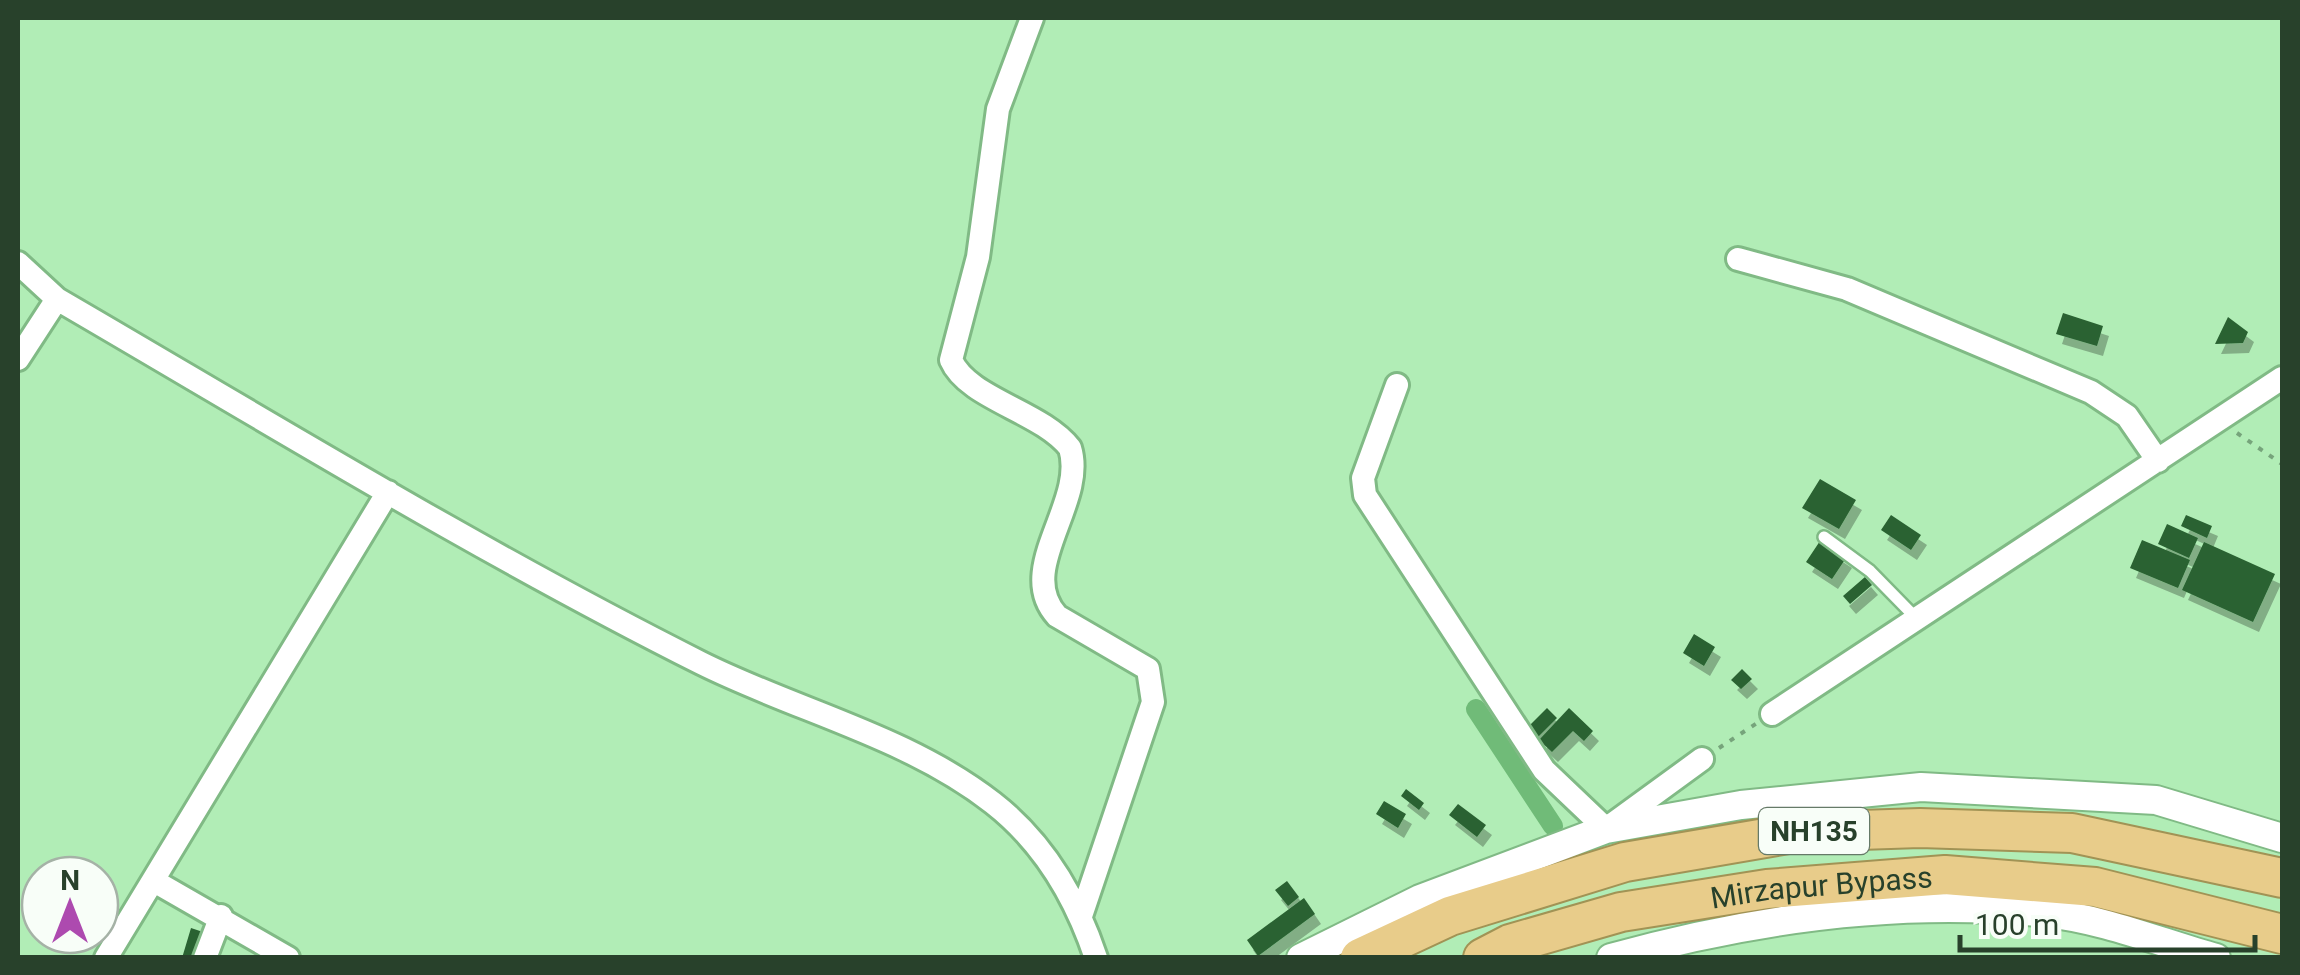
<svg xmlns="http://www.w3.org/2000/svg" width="2300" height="975" font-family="Roboto,sans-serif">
	<defs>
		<filter id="shadow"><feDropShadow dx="6" dy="10" stdDeviation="0" flood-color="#0004"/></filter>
	</defs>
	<rect width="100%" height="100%" fill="#b1edb6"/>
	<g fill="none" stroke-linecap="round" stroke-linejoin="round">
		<path stroke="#70bb78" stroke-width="20" d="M1476,709L1553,826"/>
	</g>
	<path fill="#2a6232" filter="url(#shadow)" d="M2063,313L2103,326L2097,346L2056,334Z
		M2228,317L2248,332L2243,343L2215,344Z
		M1820,479L1856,500L1839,529L1802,508Z
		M1891,515L1921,535L1911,550L1881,530Z
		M2186,515L2212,526L2207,538L2181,526Z
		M2167,524L2198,538L2189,558L2158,544Z
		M2142,540L2190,560L2178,588L2130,568Z
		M1820,541L1846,558L1832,579L1806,562Z
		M2204,542L2275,574L2253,622L2182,590Z
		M1865,577L1872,585L1850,604L1843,596Z
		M1694,634L1715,647L1704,666L1683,653Z
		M1742,669L1752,679L1741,689L1731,680Z
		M1547,708L1557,718L1538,737L1528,727Z
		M1569,708L1593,731L1584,741L1573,731L1552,752L1539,740Z
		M1406,789L1424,803L1419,810L1401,796Z
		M1384,801L1406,814L1398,828L1376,814Z
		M1458,804L1486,825L1477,837L1449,815Z
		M1287,881L1299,897L1288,906L1275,890Z
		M1304,898L1315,914L1258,956L1247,940Z
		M191,928L203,932L196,958H182Z"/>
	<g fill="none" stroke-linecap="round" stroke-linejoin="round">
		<defs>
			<path id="service" d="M1824,537L1870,571L1917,619"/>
			<path id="minor" d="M1032,18L998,109L978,257L951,360C968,399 1041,411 1070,448C1087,503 1014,569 1057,616L1148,669L1153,702L1081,916
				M1738,259L1847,289L2091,392L2127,416L2158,461
				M18,263L57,299C270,423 480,552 701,663C797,711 907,736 993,803C1043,842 1076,898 1096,958
				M18,359L57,299
				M1397,385L1363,478L1365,495L1544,770L1606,829L1702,759
				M1772,714L2282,378
				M154,881L288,958
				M106,958L388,492
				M205,958L221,916"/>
			<path id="tertiary" d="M1301,958L1420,899L1606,829L1741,805L1921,787L2156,800L2282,838
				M1611,958C1751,919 1901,898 2047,913C2103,919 2162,943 2216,958"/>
			<g id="trunk">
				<path d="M1360,958L1450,916L1625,862L1800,832L1920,828L2072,833L2282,878"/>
				<path id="s1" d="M1483,958L1510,944L1621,912L1767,889L1945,875L2095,887L2282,934"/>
			</g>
		</defs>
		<use href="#service" stroke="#80ba85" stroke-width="16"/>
		<use href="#minor" stroke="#80ba85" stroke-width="28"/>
		<use href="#tertiary" stroke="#80ba85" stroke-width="32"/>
		<use href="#trunk" stroke="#a19355" stroke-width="42"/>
		<path stroke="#76a47b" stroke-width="4" stroke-dasharray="5 8" stroke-linecap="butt" d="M2237,433L2282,464
			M1719,748L1757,723"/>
		<use href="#service" stroke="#fff" stroke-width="11"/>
		<use href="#minor" stroke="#fff" stroke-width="22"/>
		<use href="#tertiary" stroke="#fff" stroke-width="28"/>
		<use href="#trunk" stroke="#e8cc8a" stroke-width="38"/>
	</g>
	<g text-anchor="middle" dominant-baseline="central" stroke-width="10" stroke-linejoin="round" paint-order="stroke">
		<rect fill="#f8fef8" stroke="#667a68" stroke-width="2.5" x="1759" y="808" width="110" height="46" rx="8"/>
		<g font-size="28" font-weight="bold" fill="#28412b">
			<text x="1814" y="831">NH135</text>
		</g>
		<g font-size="30" fill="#28412b" stroke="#f8fef8">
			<text stroke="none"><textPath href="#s1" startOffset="348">Mirzapur Bypass</textPath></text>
		</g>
	</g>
	<rect width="2300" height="975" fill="none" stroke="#28412b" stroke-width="40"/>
	<g transform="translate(70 905)"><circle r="48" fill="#f8fef8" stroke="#a5b2a6" stroke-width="2.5"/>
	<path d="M0-8L18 38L0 25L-18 38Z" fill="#ad4aaf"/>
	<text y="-15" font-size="28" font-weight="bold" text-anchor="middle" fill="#28412b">N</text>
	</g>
	<path d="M1960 935v15h295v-15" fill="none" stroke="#28412b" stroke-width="5"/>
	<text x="1975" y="935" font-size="30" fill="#28412b" stroke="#f8fef8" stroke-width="8" paint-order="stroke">100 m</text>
</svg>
